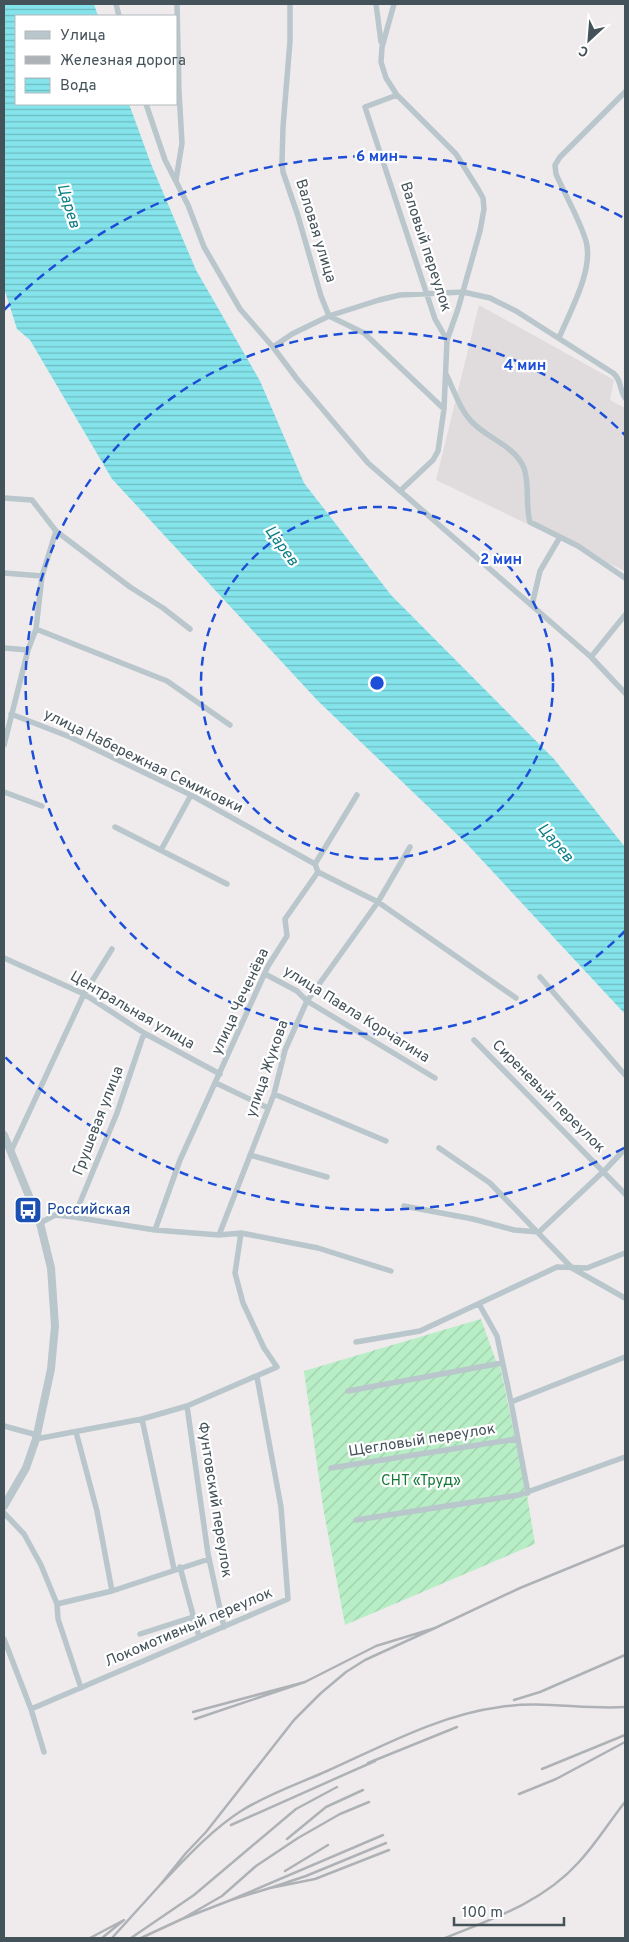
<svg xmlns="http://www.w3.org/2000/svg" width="629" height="1942" font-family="Overpass,sans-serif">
	<defs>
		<pattern id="garden-furrows" width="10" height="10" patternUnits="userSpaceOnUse" patternTransform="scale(1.25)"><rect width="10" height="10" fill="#b8eec5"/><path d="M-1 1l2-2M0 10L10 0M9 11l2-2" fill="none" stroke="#9fceac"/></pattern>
		<pattern id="water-rules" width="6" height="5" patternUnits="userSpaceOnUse" patternTransform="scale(1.25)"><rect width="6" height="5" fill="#85e4eb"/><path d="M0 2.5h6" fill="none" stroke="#6ebbc1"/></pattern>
	</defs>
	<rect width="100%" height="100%" fill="#efebec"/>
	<path fill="#e0dcde" d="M479,305L614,380L610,400L625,408V571L436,480Z"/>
	<path fill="url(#garden-furrows)" d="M481,1319L496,1361L500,1366L527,1495L535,1544L345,1625L323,1507L304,1371Z"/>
	<path fill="url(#water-rules)" d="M4,4H94L98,16H16V104H129L151,164L196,270L260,381L304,483L391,595L554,759L625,847V1014L466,843L318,701L112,479L30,340L17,329L4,288Z"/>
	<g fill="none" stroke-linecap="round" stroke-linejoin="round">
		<path stroke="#b9c6cb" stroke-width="5.5" d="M116,4L119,16
			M290,4V41L283,127L282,162L283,172L298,216L321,296L329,316L364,333L444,409
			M376,4L381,42
			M394,4L382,47L381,62L386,78L397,95L456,154L478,189L483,198L484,209L480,231L458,309L447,340L444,409L438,451L433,460L400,491
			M397,95L365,107L435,319L447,340
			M146,104L165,160L188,205L204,247L240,309L273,347L297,379L368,463L591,657L625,693
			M176,180L182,143L179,92L177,4
			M559,338C570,311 594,270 586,241C579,218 565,195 556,174L555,165L560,157L625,92
			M273,347L292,334L329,316L379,300L400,295L463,292L490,298L516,311L613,373C622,380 619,389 625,398
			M446,374C454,390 460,410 472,422C488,439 514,445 524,468C530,485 525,505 530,522L578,546L625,578
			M4,498L32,500L56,531L130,587L163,608L190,629
			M4,573L42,576
			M532,605L540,571L560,537
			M36,629L167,681L230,725
			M4,648L28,650
			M591,657L625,615
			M11,714L70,737L191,795L315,864
			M4,745L28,650L36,629L42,576L56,531
			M4,792L42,806
			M115,827L227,884
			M161,850L191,795
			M318,872L378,902L516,998
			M4,958L84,994L144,1033L220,1074
			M265,974L297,991L307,1001L435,1078
			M540,977L625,1075
			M474,1040L625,1194
			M216,1083L268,1108
			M274,1094L386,1141
			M439,1148L490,1183L572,1268L625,1298
			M11,1151L84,994L112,949
			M250,1155L327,1177
			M404,1206L473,1219L514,1230L539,1232L606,1169L625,1149
			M74,1217L117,1113L144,1033
			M40,1223L55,1215L74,1217L155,1230L219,1235L241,1233L318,1248L391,1271
			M155,1230L180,1160L268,966L287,936L285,919L318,872L315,864L357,795
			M219,1235L274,1094L285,1050L307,1001L378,902L410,847
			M479,1304L497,1336L511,1402L528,1493
			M356,1342L420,1331L557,1267L587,1268L625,1253
			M348,1391L502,1363
			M511,1402L625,1357
			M187,1406L208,1554L224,1627
			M142,1419L174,1569
			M4,1426L37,1435
			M76,1432L97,1511L112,1591
			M36,1439L142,1419L187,1406L277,1367L264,1348L243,1303L235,1273L241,1233
			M331,1468L517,1439
			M4,1513L24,1534L41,1565L57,1604L58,1619L81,1688
			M356,1520L519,1495L625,1457
			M180,1567L199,1637
			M57,1604L112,1591L209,1559
			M140,1634L193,1617
			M4,1639L31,1709L44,1752
			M31,1709L288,1599L281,1507L257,1377"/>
		<path stroke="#b9c6cb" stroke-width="8" d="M4,1135L40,1223L51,1268L55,1326L51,1369L36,1439L26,1468L4,1506"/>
		<path stroke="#aeb2b6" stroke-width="2.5" d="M435,1628L520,1588L625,1545
			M305,1682L376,1646L435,1628L365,1660L346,1672L321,1693L294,1720L206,1832L186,1853L160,1885C185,1859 210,1831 241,1811C268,1794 298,1784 327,1771C383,1746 439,1715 500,1707C543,1700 583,1710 625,1707
			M514,1700L540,1692L625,1655
			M193,1712L305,1682L195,1719
			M368,1763L457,1727
			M542,1769L625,1735
			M519,1794L556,1779L625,1742
			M231,1825L375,1761
			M287,1839L326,1807L363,1790
			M386,1843L306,1876L270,1888L315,1879L389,1850
			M285,1871L328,1845
			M270,1888L231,1900L383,1835
			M231,1900L182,1919L222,1896L256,1866L298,1838L340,1814L369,1802
			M90,1938L124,1920L102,1938
			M112,1938L160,1885
			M131,1938L194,1895L296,1809L337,1787
			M141,1938L182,1919
			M445,1938C492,1919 543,1902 578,1863C596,1844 609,1822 625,1802"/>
	</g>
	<g fill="none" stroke="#1d4ed8" stroke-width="2.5" stroke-dasharray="9 6">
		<circle cx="377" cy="683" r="176"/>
		<path d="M625 931A351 351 0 1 1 625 435"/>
		<path d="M624 1148A527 527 0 0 1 4 1056M4 310A527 527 0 0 1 624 218"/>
	</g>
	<defs>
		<symbol id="bus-square" viewBox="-11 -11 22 22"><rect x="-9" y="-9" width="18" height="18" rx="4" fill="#1a4fb4" stroke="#fff"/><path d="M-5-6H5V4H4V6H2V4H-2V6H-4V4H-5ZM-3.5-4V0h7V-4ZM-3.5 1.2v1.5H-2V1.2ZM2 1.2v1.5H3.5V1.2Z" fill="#fff"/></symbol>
	</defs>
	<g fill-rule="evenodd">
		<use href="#bus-square" x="12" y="1194" width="32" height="32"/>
	</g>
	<g text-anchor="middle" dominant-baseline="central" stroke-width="4.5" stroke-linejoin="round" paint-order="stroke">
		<g font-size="15" fill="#445259" stroke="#fff">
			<text transform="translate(315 231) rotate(73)">Валовая улица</text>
			<text transform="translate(425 247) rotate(72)">Валовый переулок</text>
			<text transform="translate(143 762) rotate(26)">улица Набережная Семиковки</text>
			<text transform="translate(241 1002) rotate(-65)">улица Чеченёва</text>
			<text transform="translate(132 1011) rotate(30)">Центральная улица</text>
			<text transform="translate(356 1015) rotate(32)">улица Павла Корчагина</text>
			<text transform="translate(268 1069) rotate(-71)">улица Жукова</text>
			<text transform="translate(548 1097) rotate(45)">Сиреневый переулок</text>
			<text transform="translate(99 1121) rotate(-69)">Грушевая улица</text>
			<text transform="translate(422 1441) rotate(-9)">Щегловый переулок</text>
			<text transform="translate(214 1500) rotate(81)">Фунтовский переулок</text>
			<text transform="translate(189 1628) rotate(-23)">Локомотивный переулок</text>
		</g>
		<g font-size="15" fill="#164399" stroke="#fff" text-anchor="start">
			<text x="47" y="1210">Российская</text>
		</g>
		<g font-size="15" fill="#167939" stroke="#fff">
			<text x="421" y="1481">СНТ «Труд»</text>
		</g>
		<g font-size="16" font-style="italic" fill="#0d7f87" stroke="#fff">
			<text transform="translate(68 206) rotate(73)">Царев</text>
			<text transform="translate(281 546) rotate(54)">Царев</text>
			<text transform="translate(555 843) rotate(49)">Царев</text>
		</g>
	</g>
	<circle cx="377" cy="683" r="8" fill="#1d4ed8" stroke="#fff" stroke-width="2.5"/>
	<g font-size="15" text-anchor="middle" font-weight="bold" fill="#1d4ed8" stroke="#fff" stroke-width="4.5" stroke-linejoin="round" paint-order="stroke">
		<text x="377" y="161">6 мин</text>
		<text x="525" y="370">4 мин</text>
		<text x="501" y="564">2 мин</text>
	</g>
	<rect width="629" height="1942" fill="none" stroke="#445259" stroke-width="10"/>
	<rect x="15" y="15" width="162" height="90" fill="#ffffff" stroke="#b4babd"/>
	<rect x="25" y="31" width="25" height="8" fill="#b9c6cb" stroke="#b4babd"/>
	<text x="60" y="40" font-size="15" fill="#445259">Улица</text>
	<rect x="25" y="56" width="25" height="8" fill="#aeb2b6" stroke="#b4babd"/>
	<text x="60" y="65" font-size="15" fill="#445259">Железная дорога</text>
	<rect x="25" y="78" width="25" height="15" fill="url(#water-rules)" stroke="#b4babd"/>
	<text x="60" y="90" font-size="15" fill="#445259">Вода</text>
	<g transform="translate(589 40) rotate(206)" stroke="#ffffff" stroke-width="4" paint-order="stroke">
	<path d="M0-4L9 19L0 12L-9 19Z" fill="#445259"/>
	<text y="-8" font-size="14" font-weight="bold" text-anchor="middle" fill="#445259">С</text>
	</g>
	<path d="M454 1917v8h110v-8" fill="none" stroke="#445259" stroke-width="2.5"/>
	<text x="462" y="1917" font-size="15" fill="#445259" stroke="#ffffff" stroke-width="4" paint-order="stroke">100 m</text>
</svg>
